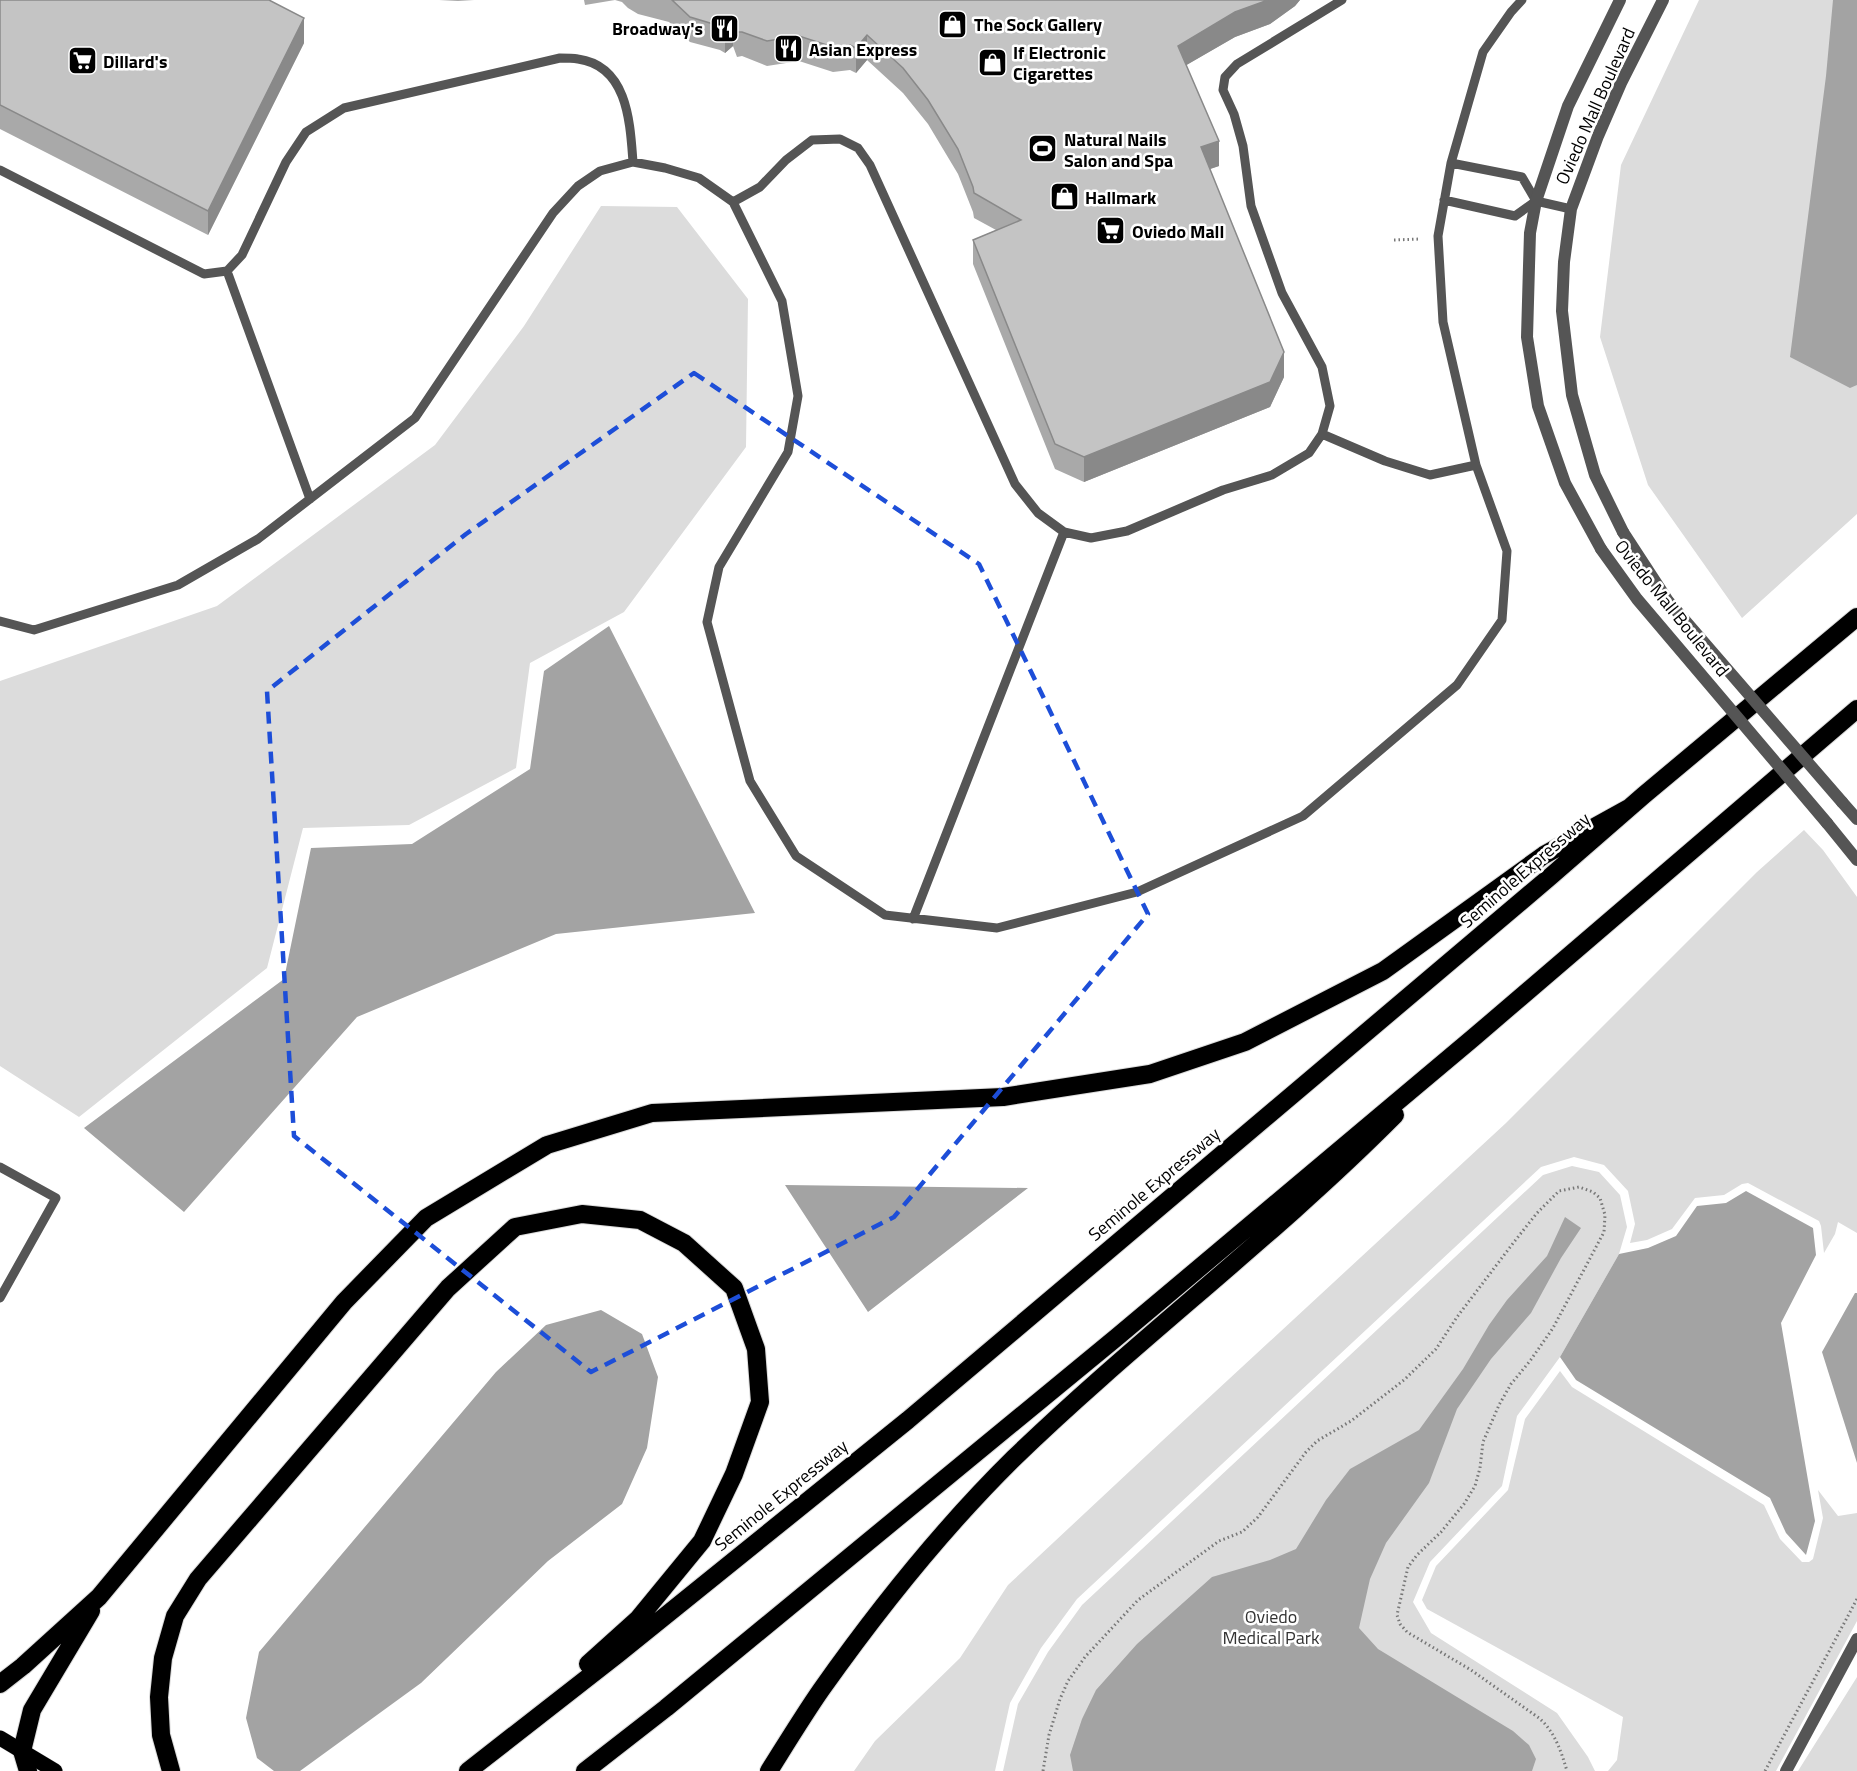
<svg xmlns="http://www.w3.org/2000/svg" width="1857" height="1771" font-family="'Titillium Web',sans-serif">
	<rect width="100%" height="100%" fill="#fff"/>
	<path fill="#dcdcdc" d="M1699,0H1857V514L1742,618L1648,485L1600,337L1621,165Z
		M601,206L677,207L748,299L746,447L624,612L530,663L516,768L409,825L303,828L267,968L79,1117L0,1066V681L217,606L435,445L524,326Z
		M1804,830L1823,850L1857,897V1233L1838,1222L1835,1234L1824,1253L1821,1226L1819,1221L1748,1183L1742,1184L1724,1195L1695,1198L1672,1229L1647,1240L1630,1243L1635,1224L1628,1191L1604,1165L1574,1157L1541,1167L1077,1599L1041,1648L1010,1703L995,1771H854L875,1741L960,1658L1008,1585L1162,1441L1506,1123L1757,872Z
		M1572,1166L1599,1172L1620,1195L1627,1227L1619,1254L1560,1357L1517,1416L1502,1486L1430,1562L1413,1602L1431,1633L1557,1713L1588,1757L1595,1771H1003L1018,1704L1048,1652L1082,1605L1543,1175Z
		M1560,1371L1572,1387L1764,1505L1780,1539L1802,1562H1809L1813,1559L1823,1518L1818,1490L1838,1516L1857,1513V1621L1776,1771H1608L1617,1760L1623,1717L1427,1609L1422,1600L1436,1566L1508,1490L1525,1419Z
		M1857,1677V1771H1798Z"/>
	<path fill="#a3a3a3" d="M1833,0H1857V385L1850,388L1790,357L1826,76Z
		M609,626L755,913L556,934L357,1017L184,1212L84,1128L284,979L311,848L412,844L530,769L544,671Z
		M785,1185L1028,1188L868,1312Z
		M1746,1191L1813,1228L1816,1255L1781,1323L1815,1521L1806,1555L1786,1533L1770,1498L1576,1380L1560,1357L1619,1254L1648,1248L1676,1236L1697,1206L1726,1203Z
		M1565,1217L1581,1228L1561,1258L1531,1313L1491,1359L1457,1409L1429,1483L1386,1543L1370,1579L1359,1628L1378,1649L1513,1731L1529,1745L1536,1759L1532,1771H1073L1070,1755L1082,1719L1096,1690L1137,1644L1212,1577L1270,1560L1296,1549L1326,1500L1350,1469L1419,1430L1463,1369L1489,1325L1507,1300L1547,1256Z
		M1855,1293H1857V1463L1822,1352Z
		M601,1310L642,1334L658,1377L647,1448L622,1504L548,1561L421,1683L300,1771H274L257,1758L246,1718L259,1652L496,1372L546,1325Z"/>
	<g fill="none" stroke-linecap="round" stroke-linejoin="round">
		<defs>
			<path id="primary" d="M0,1738L55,1771"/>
			<path id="motorway" d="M0,1684L23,1666L99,1597L344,1302L426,1218L547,1145L652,1113L1003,1097L1150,1074L1245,1042L1383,971L1544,855L1629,808
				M28,1771L22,1751L32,1710L91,1611
				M171,1771L161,1735L159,1697L163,1658L175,1616L198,1579L448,1288L515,1227L582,1214L640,1220L684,1243L734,1288L756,1349L760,1402L734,1474L702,1541L638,1619L588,1664
				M468,1771L618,1654L908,1420L1551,876L1644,795L1857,617
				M585,1771L666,1708L1117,1337L1473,1038L1857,709
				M769,1771C786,1744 803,1716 821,1690C879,1608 942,1529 1014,1458C1137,1339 1275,1236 1395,1115"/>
		</defs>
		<use href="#primary" stroke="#dbdbdb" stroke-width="16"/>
		<use href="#motorway" stroke="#dbdbdb" stroke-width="20"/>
		<path stroke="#777" stroke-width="3" stroke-dasharray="1.5 3" stroke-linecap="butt" d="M1394,240L1420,239
			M1043,1771L1049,1735L1060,1699L1068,1681L1085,1657L1138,1600L1219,1541L1242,1532L1258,1517L1306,1452L1317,1441L1351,1421L1404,1380L1436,1349L1457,1317L1514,1242L1537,1213L1559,1191L1579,1187L1593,1192L1600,1198L1605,1215L1604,1232L1553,1328L1530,1361L1511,1384L1499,1405L1483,1442L1480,1468L1475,1486L1464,1504L1441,1532L1417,1555L1408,1567L1397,1615L1400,1624L1407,1632L1471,1670L1539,1718C1555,1732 1561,1751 1567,1771
			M1765,1771L1857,1599"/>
		<path stroke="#555" stroke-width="9" d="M1451,163L1522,177L1536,201L1571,209
			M0,170L204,274L227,271L242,255L286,162L306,132L344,108L560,58C566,58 572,58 578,59C628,66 630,123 633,162
			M1444,200L1515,216L1536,201
			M733,202L760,187L786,160L812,140L840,139L858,148L870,165L1015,484L1038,513L1064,532L1091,538L1127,531L1223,490L1272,475L1309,453L1322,434L1330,406L1322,367L1282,293L1251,206L1243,146L1234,114L1223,90L1225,77L1237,64L1342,0
			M227,271L310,499
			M1322,434L1385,461L1430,475L1476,465
			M0,621L34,630L178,585L258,539L415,418L553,213L578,186L600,171L633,162L665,168L699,178L733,202L782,301L798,396L788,452L719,567L707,622L750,781L796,856L885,915L997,928L1137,892L1303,816L1457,685L1502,620L1507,551L1476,465L1443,322L1438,236L1451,163L1483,52L1511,12L1522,0
			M913,919L1064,532
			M0,1167L56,1198L0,1298"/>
		<path stroke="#555" stroke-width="12" d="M1786,1771L1857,1639"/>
		<path stroke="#555" stroke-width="12" d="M1623,532L1595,475L1572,395L1562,311L1564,262L1571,209L1598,136L1621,83L1663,0
			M1601,549L1565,483L1538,406L1527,337L1529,266L1530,233L1536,201L1568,106L1620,0
			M1842,802L1857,819
			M1827,823L1857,860"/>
		<use href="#primary" stroke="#000" stroke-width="15"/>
		<use href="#motorway" stroke="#000" stroke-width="18"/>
		<path stroke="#555" stroke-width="12" d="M1623,532L1668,601L1842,802
			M1601,549L1637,599L1827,823"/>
	</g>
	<path fill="#a9a9a9" d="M0,0L304,43L208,235L0,129Z
		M439,0H474L458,1Z
		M584,0H1300L1295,6L1270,24L1235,37L1186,65L1219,166L1210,169L1284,377L1270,407L1084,482L1055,469L973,264V240L996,230L974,218L973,212L958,174L928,124L903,93L867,60L856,73L850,70L833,72L799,61L767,66L742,56L737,57L733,46L725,53L720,50L690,42L669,22L638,14L628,8L622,2L615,0L585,5Z"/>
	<path fill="#898989" d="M1268,0H1300L1295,6L1270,24L1235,37L1178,70V46L1235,12Z
		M304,18V43L208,235V211Z
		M733,22V46L725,53V28Z
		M867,35V60L856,73V48Z
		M1219,141V166L1201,172V147Z
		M1284,352V377L1270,407L1084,482V457Z"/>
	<path fill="#c4c4c4" stroke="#898989" stroke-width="1.5" d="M0,0H269L304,18L208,211L0,105Z
		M672,0H1268L1235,12L1178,46L1219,141L1201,147L1284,352L1270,382L1084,457L1055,444L973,240L1021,220L974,193L973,187L958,149L928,100L903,68L867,35L856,48L850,45L833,47L799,36L767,41L742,32H737L733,22L725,28L720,26L690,17Z"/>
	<path fill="none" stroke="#1d4ed8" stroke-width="4.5" stroke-dasharray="12 8" stroke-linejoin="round" d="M694,373L979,564L1148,914L894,1217L591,1372L294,1136L267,691L466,534Z"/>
	<defs>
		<symbol id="shop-square" viewBox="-11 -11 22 22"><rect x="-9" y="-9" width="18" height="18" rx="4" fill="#000" stroke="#fff"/><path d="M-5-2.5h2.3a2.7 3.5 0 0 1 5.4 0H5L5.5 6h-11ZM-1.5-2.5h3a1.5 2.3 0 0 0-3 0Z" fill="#fff"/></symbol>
		<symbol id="restaurant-square" viewBox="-11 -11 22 22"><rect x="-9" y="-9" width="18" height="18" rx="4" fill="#000" stroke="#fff"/><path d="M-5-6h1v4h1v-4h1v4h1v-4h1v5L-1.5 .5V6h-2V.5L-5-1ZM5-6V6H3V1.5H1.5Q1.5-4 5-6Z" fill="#fff"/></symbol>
		<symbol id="supermarket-square" viewBox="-11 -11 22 22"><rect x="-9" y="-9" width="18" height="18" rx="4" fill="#000" stroke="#fff"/><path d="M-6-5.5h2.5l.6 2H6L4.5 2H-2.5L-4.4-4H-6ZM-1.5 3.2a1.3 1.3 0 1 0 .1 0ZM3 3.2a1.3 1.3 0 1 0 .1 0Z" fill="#fff"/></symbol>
		<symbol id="stadium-square" viewBox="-11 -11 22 22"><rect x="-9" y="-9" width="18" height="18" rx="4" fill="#000" stroke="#fff"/><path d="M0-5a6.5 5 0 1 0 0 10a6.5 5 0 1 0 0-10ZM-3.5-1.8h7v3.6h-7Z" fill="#fff"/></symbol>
	</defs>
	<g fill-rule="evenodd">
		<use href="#shop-square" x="936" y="8" width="33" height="33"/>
		<use href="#restaurant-square" x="708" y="12" width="33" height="33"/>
		<use href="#restaurant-square" x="772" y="32" width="33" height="33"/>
		<use href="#supermarket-square" x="66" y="44" width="33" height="33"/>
		<use href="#shop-square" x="976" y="46" width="33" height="33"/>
		<use href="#stadium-square" x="1026" y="132" width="33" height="33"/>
		<use href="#shop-square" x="1048" y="180" width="33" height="33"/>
		<use href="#supermarket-square" x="1094" y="214" width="33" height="33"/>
	</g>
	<g text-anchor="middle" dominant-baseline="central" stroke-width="5" stroke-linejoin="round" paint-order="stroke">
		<g font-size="18" font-weight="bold" fill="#000" stroke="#fff" text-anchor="start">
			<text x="974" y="24">The Sock Gallery</text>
			<text x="703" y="28" text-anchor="end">Broadway's</text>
			<text x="809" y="49">Asian Express</text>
			<text x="1013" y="52">If Electronic<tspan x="1013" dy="21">Cigarettes</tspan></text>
			<text x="103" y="61">Dillard's</text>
			<text x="1064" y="139">Natural Nails<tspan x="1064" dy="21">Salon and Spa</tspan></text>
			<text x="1085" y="197">Hallmark</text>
			<text x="1132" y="231">Oviedo Mall</text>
		</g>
		<g font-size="18" fill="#000" stroke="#fff">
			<text transform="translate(1595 106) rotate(-66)">Oviedo Mall Boulevard</text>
			<text transform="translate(1672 608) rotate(51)">Oviedo Mall Boulevard</text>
			<text transform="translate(1525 870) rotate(-41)">Seminole Expressway</text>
			<text transform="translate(1154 1184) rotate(-40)">Seminole Expressway</text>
			<text transform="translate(781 1495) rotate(-39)">Seminole Expressway</text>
		</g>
		<g font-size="18" fill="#333" stroke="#fff">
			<text x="1271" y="1616">Oviedo<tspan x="1271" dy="21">Medical Park</tspan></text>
		</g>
	</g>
</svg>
